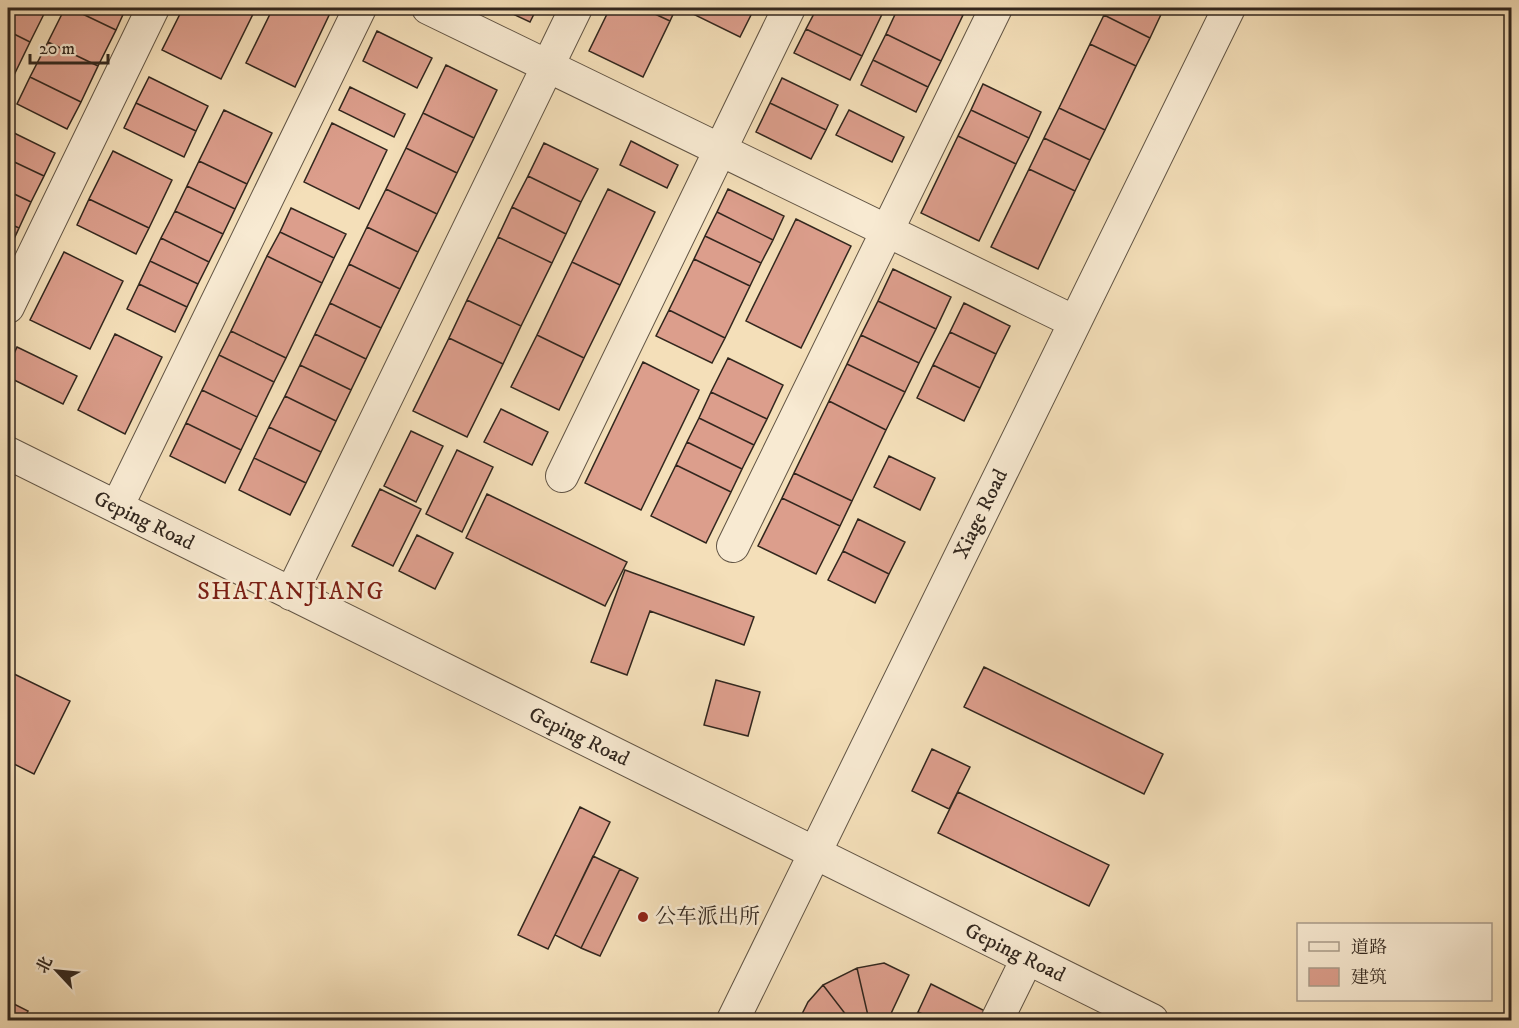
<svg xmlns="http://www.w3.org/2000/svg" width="1519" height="1028" font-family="'IM FELL DW Pica','Noto Serif SC',serif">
	<rect width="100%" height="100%" fill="#f4dfb9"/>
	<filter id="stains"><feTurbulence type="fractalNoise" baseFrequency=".00333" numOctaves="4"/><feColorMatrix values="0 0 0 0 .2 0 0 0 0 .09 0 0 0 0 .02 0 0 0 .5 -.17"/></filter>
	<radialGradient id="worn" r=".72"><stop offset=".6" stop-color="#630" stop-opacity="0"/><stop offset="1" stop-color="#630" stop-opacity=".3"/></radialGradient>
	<path fill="#dc9e8c" stroke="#32271e" stroke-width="1.5" d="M8,8H35L45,12L30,42L8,31Z
		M65,8H70L116,30L98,66L48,42Z
		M70,8H126L116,30Z
		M183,8H256L221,79L162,50Z
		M273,8H328L332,9L295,87L246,63Z
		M500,8H537L530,22Z
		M610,8H642L670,21L643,77L589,51Z
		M642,8H676L670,21Z
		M696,8H747L753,11L740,37L693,14Z
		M817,8H885L862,56L806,29Z
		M898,8H949L963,15L941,61L886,34Z
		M1107,8H1164L1150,38L1104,15Z
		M1104,15L1150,38L1136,66L1090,44Z
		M806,29L862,56L850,80L794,53Z
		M8,31L30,42L15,73L8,69Z
		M377,31L432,58L417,88L363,61Z
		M886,34L941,61L928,87L873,60Z
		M48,42L98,66L81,102L30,77Z
		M1090,44L1136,66L1105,130L1059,108Z
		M873,60L928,87L916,112L861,85Z
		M446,65L497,90L474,138L423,113Z
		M8,69L15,73L8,89Z
		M30,77L81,102L67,129L17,104Z
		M149,77L208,106L196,131L136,103Z
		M782,78L838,105L826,130L770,103Z
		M983,84L1041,112L1029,138L971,110Z
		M350,87L405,114L394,137L339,110Z
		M136,103L196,131L184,157L124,128Z
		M770,103L826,130L811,159L756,132Z
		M1059,108L1105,130L1090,160L1044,138Z
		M224,110L272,133L247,184L199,161Z
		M849,110L904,137L892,162L836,135Z
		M971,110L1029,138L1016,164L958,136Z
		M423,113L474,138L457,173L406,148Z
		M332,123L387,150L359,209L304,182Z
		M8,130L55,153L44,176L8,159Z
		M958,136L1016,164L979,241L921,213Z
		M1044,138L1090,160L1075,191L1029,169Z
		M631,141L678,165L667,188L620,165Z
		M544,143L598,169L581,202L528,176Z
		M406,148L457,173L437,214L386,189Z
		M113,151L172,180L149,228L89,199Z
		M8,159L44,176L31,202L8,191Z
		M199,161L247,184L235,209L187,186Z
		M1029,169L1075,191L1038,269L991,247Z
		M528,176L581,202L566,234L512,207Z
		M187,186L235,209L223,234L175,211Z
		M386,189L437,214L418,252L367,227Z
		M608,189L655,212L620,285L572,262Z
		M728,189L784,216L773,240L717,212Z
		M8,191L31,202L19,228L8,223Z
		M89,199L149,228L136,254L77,225Z
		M512,207L566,234L552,263L498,237Z
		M291,208L346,234L334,258L280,232Z
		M175,211L223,234L209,262L161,238Z
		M717,212L773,240L761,263L705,236Z
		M796,219L851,246L801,348L746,321Z
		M8,223L19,228L8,252Z
		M367,227L418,252L400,289L349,264Z
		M280,232L334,258L322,283L267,256Z
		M705,236L761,263L750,286L694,259Z
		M498,237L552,263L521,326L467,300Z
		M161,238L209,262L198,284L150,261Z
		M64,252L123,281L90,349L30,320Z
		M267,256L322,283L286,358L231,331Z
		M694,259L750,286L725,338L669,310Z
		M150,261L198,284L187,307L139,284Z
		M572,262L620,285L584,358L537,335Z
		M349,264L400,289L381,328L330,303Z
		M893,269L951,297L936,329L878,301Z
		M139,284L187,307L175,332L127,309Z
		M467,300L521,326L503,364L449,338Z
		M878,301L936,329L919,363L861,335Z
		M330,303L381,328L366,359L315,334Z
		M964,303L1010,326L996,354L950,332Z
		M669,310L725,338L712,363L656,336Z
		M231,331L286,358L274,382L219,355Z
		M950,332L996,354L980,388L933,365Z
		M115,334L162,357L125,434L78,410Z
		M315,334L366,359L351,390L300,365Z
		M537,335L584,358L559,410L511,387Z
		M861,335L919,363L905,392L847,364Z
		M449,338L503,364L467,437L413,411Z
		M17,347L77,376L63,404L8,377V367Z
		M219,355L274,382L257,417L202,390Z
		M728,358L783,385L767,419L711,392Z
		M643,362L699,390L641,510L585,483Z
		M847,364L905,392L886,430L829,401Z
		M300,365L351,390L336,421L285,396Z
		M933,365L980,388L964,421L917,398Z
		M202,390L257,417L241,450L186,423Z
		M711,392L767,419L754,445L699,418Z
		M285,396L336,421L321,452L269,427Z
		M829,401L886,430L852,501L794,473Z
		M501,409L548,432L532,465L484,442Z
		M699,418L754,445L742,469L687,442Z
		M186,423L241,450L225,483L170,456Z
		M269,427L321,452L306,483L254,458Z
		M411,431L443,446L416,502L384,486Z
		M687,442L742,469L731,492L676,465Z
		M457,450L493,467L462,532L426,514Z
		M889,456L935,478L920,510L874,487Z
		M254,458L306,483L290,515L239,490Z
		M676,465L731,492L706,543L651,516Z
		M794,473L852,501L840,526L782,498Z
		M380,489L421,509L393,566L352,546Z
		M487,494L627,562L605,606L466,538Z
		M782,498L840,526L816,574L758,546Z
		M858,519L905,542L889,574L843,551Z
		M417,535L453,553L435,589L399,571Z
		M843,551L889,574L875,603L828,580Z
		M625,570L754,617L744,645L650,611L627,675L591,662Z
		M984,667L1163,754L1144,794L964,707Z
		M10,672L70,701L34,774L8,761V677Z
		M716,680L760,692L748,736L704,725Z
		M932,749L970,767L949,809L912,791Z
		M958,792L1109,865L1089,906L938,833Z
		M580,807L610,822L548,949L518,935Z
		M593,856L620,869L581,948L555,935Z
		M620,869L638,878L600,956L581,948Z
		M884,963L909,975L888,1020H869L857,968Z
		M857,968L869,1020H850L823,985Z
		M931,984L985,1011L980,1020H936L918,1012Z
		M823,985L850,1020H799L808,1002Z
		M8,1001L28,1011L23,1020H8Z
		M918,1012L936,1020H913Z"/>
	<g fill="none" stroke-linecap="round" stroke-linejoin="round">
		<defs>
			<path id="minor" d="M428,8L1075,322
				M8,307L153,8
				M8,453L1152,1020
				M562,476L789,8
				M117,507L360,8
				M733,546L996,8
				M291,594L576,8
				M733,1020L1229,8
				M997,1020L1027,959"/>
		</defs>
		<use href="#minor" stroke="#625545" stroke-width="34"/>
		<use href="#minor" stroke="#f8ead2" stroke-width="32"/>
	</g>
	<circle fill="#8f2418" stroke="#f8ead2" stroke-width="2" cx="643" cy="917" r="6"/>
	<g text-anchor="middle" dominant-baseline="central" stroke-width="5" stroke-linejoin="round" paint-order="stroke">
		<g font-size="21" fill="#32271e" stroke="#f8ead2">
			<text transform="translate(981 514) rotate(-64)">Xiage Road</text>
			<text transform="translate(144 521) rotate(26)">Geping Road</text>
			<text transform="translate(579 737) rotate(26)">Geping Road</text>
			<text transform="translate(1015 953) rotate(26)">Geping Road</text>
		</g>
		<g font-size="21" fill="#32271e" stroke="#f8ead2" text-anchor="start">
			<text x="655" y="917">公车派出所</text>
		</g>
		<g font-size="24" letter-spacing="1.5" fill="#7a1f14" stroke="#f8ead2">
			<text x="291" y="592">SHATANJIANG</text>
		</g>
	</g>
	<rect width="1519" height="1028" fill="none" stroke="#f4dfb9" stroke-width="30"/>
	<rect x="9" y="9" width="1501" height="1010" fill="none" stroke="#32271e" stroke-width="3"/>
	<rect x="15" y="15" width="1489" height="998" fill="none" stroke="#32271e" stroke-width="1.5"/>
	<rect x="1297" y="923" width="195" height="78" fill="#f8ead2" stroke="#a99c8a" stroke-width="1.5"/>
	<rect x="1309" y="942" width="30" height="9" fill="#f8ead2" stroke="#a99c8a" stroke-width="1.5"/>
	<text x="1351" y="953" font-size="18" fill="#32271e">道路</text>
	<rect x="1309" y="968" width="30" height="18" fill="#dc9e8c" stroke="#a99c8a" stroke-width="1.5"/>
	<text x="1351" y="983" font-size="18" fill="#32271e">建筑</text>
	<g transform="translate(57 971) rotate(296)" stroke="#f8ead2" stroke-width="4.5" paint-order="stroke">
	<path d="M0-4.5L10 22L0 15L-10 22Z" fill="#32271e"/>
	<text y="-9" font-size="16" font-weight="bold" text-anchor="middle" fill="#32271e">北</text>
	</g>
	<path d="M30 54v9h78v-9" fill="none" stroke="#32271e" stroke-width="3"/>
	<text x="39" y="54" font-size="18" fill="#32271e" stroke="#f8ead2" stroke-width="4.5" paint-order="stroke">20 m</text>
	<rect width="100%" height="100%" filter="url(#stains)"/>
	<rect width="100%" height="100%" fill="url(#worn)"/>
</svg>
